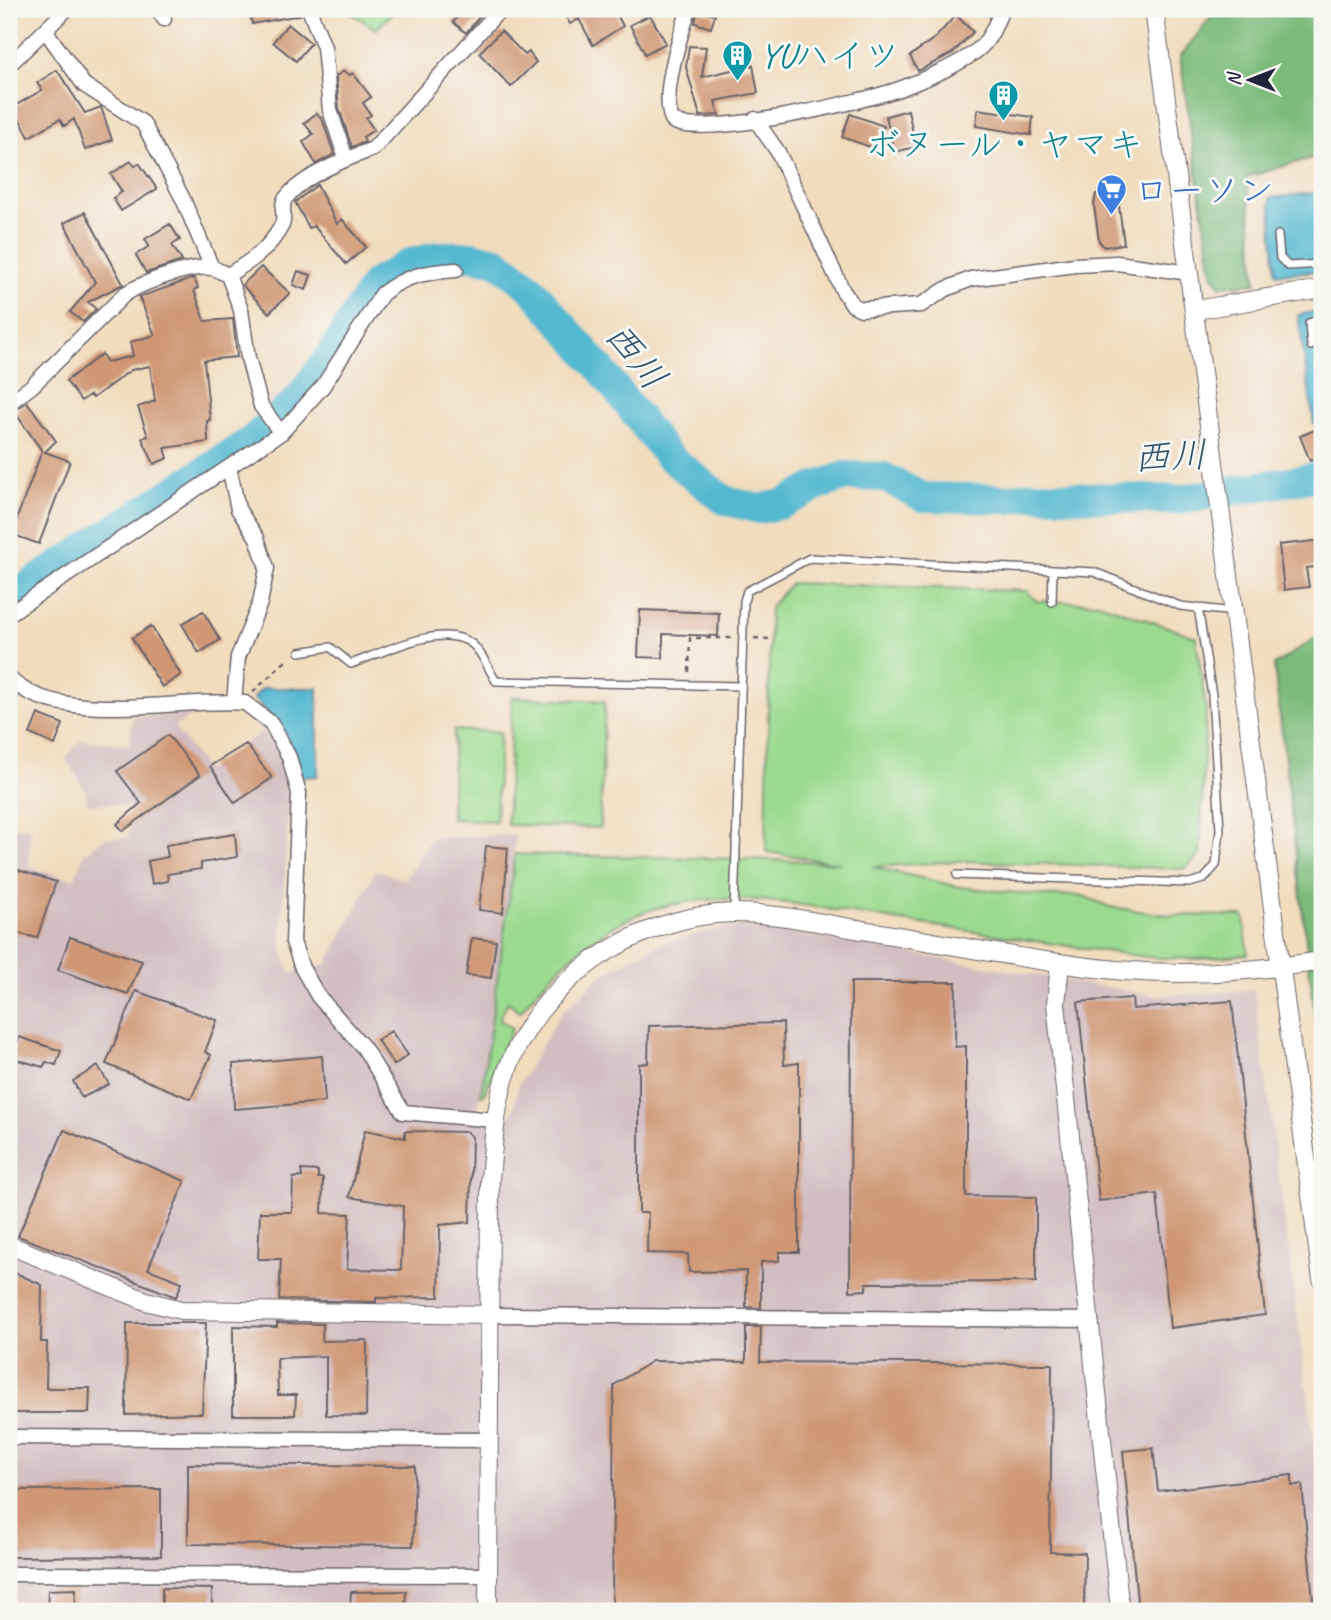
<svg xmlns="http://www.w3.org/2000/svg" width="1331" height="1620" font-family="Caveat,'Klee One',sans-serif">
	<rect width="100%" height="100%" fill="#f6f6f2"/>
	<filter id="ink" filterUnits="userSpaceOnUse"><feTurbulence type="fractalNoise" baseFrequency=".0143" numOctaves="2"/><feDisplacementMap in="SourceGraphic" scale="14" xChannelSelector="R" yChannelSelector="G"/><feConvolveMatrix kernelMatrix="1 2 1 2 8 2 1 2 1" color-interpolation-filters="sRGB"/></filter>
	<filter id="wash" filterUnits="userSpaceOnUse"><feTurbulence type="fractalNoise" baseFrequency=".00686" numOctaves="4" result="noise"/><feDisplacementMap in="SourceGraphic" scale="28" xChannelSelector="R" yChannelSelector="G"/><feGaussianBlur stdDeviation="1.57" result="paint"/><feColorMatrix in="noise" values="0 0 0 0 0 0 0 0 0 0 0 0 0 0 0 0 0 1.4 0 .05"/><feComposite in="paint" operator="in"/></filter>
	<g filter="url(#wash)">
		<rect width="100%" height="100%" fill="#f1dcbe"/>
		<path fill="#d2bec2" d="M195,714L174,726L207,771L264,730L281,756L289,801L281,944L290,974L327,964L376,870L405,880L431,838L516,835L478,1109L512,1115L519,1084L561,1013L602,975L659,944L726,927L766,928L1157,996L1254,990L1322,1502V1611H9V828L30,826L29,867L74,879L84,854L105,838H128L134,809L117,804H87L86,792L66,758L81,740L129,745L133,716Z"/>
		<path fill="#9bda8f" stroke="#5e7e65" stroke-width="2" d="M344,9H393L394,12L376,29Z
			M791,583L1027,591L1036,601L1099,603L1196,637L1206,709L1200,854L1185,869L960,861L873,867L960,887L1046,896L1081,895L1110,907L1168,915L1244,916L1248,954L1200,959L1156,958C1069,947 981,932 894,920C810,907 719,883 637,915C590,934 550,973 520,1012L508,1002L499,1019L512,1028L484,1095H481L515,854C623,858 732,856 840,863L766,852L770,607Z
			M512,697L605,701L600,828L507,825Z
			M454,730L500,732L496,821L451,819Z"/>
		<path fill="#7cba7a" stroke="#4f6e5a" stroke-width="2" d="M1217,9H1322V155L1247,177L1256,283L1221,286L1212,274L1180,57Z
			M1322,634V1078L1274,665Z"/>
		<path fill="#52b8d0" stroke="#3a6d86" stroke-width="2" d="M1322,192V271L1276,274L1270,198Z
			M1322,310V421L1314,424L1298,315Z
			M263,688H318V776L301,777L283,728L253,698Z"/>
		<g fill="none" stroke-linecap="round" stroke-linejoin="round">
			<path stroke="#52b8d0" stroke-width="30" d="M9,598L252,440L297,400L331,355L375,283L410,263L438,256H471L497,261L530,287L599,367L668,456L724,500L759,509L782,504L817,486L846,476L883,477L923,497L1009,499L1032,495L1176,500L1322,476"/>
		</g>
		<g id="blocks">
			<path fill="#cf9774" d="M249,9H299L300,15L252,24Z
				M465,9H486L466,33L453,22Z
				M562,9H597L600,15L614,9L623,26L593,45L579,19L570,24Z
				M698,10L715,15L711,28L695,23Z
				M650,15L666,43L645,54L630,25Z
				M956,15L973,32L953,53L918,71L910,56L936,37Z
				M288,24L311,43L296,61L273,42Z
				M501,31L525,55L529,52L536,62L511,87L479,53Z
				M689,46L706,47L702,77L753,65L758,93L715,101L719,115L700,116L686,67Z
				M57,70L85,113L101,107L112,140L85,150L74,119L64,126L60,119L29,137L13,107L42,90L37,83Z
				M344,71L350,75L353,73L371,97L363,103L371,115L366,118L374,130L363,137L365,142L352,147L339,108L336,76Z
				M978,109L1033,117L1031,135L976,126Z
				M908,110L916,147L894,152L886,116Z
				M317,113L323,121L334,154L316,164L303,142L313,134L304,123Z
				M850,114L884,126L876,149L842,137Z
				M131,161L135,166L139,163L157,189L121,211L113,198L122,192L111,174Z
				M317,185L337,224L342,219L366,247L346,264L314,226L309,228L295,202Z
				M1117,191L1124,244L1104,247L1099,241L1094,205L1096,194Z
				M85,212L123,284L88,302L96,309L83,322L70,312L95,282L64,223Z
				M170,224L180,240L172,245L182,261L146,273L136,255L149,246L145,239Z
				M261,267L290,293L269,313L242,285Z
				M298,271L311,275L306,290L293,285Z
				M194,278L198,288L194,290L205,321L233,319L237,357L204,360L210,420L207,421L208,442L165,448L168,458L154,464L142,438L148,436L138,407L155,401L150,366L131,370L93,398L90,395L81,401L66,381L102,354L107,362L133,356L130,342L155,335L139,297Z
				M27,402L56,441L45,452L70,461L39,544L11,534L42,451L14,411Z
				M1322,427V456L1310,461L1300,436Z
				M1322,540V566L1306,568L1309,587L1284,590L1279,545Z
				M640,610L719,613L718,636L663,634V658L638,657Z
				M203,611L220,640L199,653L182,624Z
				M151,626L181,675L162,687L132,638Z
				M38,714L63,724L55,745L30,734Z
				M168,735L200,775L123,831L117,824L141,803L117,771Z
				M246,744L272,778L235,803L210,766Z
				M235,834L237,857L201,863V869L167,874L168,881L152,884L148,861L168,857L166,845Z
				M486,846L508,848L503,913L479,910Z
				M9,867L56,882L37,938L9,931Z
				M70,937L142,961L128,994L58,970Z
				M472,938L496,941L491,978L466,975Z
				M851,982H956L955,1047L966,1046V1196L1036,1197V1282L866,1283V1290L850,1291Z
				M136,991L217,1020L205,1052L211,1055L191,1099L106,1064Z
				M1132,998L1133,1009L1232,1001L1265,1315L1170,1328L1157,1194L1099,1201L1078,1002Z
				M783,1023L784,1065L799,1063V1252H779V1261L761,1262V1308L746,1307V1271L689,1272L688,1254L647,1253L648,1213H639V1064L648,1063L649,1026Z
				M391,1031L408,1055L394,1065L377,1040Z
				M19,1037L61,1051L56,1065L46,1062L43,1067L12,1058Z
				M322,1056L325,1102L234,1109L233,1064Z
				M98,1066L109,1084L82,1098L73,1081Z
				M64,1130L185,1181L148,1269L182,1282L176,1297L18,1236Z
				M365,1130L405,1138V1131L467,1132L472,1137L470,1222L440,1225L439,1297L376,1298V1302L279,1300L281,1259H258L260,1212H292L293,1178L302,1177L301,1170L318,1171V1178H323L322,1213L350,1214L347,1269L401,1270L403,1206L349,1197Z
				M9,1270L42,1285L41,1342H47L46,1388H90L89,1413H9Z
				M127,1323H206L202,1413L126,1415Z
				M277,1323L323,1324L322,1341L367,1340L366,1416L326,1415V1356L277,1358L278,1395H296L295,1415H233V1326L277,1327Z
				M746,1327H761L760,1362L1052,1364L1050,1552L1085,1553L1084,1611H612L614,1385L652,1361L746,1362Z
				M1153,1448L1158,1491L1292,1475V1486L1302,1484L1314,1611H1138L1123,1451Z
				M188,1464L415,1466L413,1546L188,1544Z
				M161,1489V1556L9,1557V1490Z
				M162,1588L212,1589V1611H162Z
				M76,1589L75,1611H47L48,1590Z
				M406,1591L405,1611H350L351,1592Z"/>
		</g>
	</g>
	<g filter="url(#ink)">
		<use href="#blocks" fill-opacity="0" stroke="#6a6369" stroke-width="2"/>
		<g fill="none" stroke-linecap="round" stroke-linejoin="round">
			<defs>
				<path id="service" d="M1278,235L1280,258L1288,266L1322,264
					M1311,346L1309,323L1322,318
					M1052,602L1053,571
					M300,652L330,647L351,664C382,653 443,621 472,644C482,652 489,670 496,681L741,686
					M957,875L1189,883L1204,879L1216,865L1220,830L1212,695L1198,607
					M734,912L744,601L747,591L810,558L1094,572L1180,606L1234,612"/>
				<path id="minor" d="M158,9L164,19
					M309,9L324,47L330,110L346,159
					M689,9C681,34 659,98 673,121C701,139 867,101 902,88C925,79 965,63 982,46C992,36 997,21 1002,9
					M45,30L84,85L143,123L183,199L212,268
					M9,65L67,9
					M755,119L778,152L843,291L853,305L861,309L921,305L946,289L971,279L1075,265L1117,263L1190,273
					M228,275C251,261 269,250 282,225C286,217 280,207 285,199C301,177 348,158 373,149L495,15L505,9
					M9,403L32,386L125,294C142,283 191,264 212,268C217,269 223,273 228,275L241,310L248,358L261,406L281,433
					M9,614L229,467
					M9,678C58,728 179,697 245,703L271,723L289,757L299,793L293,942L302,968L318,996L364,1048L403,1112L495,1120
					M234,702L238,657L260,603L267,568L257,538L238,509L229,467L281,433L323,386L382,294C405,275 427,272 456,270
					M490,1315L1091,1320
					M9,1437L489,1440
					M9,1574L487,1575"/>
				<path id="tertiary" d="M1154,9L1322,1279
					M1195,310L1322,289
					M1060,963L1056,1004L1120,1611
					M9,1245L146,1301L181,1310L490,1315
					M488,1611L490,1179C493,1146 495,1112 504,1080C533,983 635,915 734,913C773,913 812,921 850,928C919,939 989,953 1059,963C1152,978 1229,975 1322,961"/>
			</defs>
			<use href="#service" stroke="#6a6369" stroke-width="10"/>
			<use href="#minor" stroke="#6a6369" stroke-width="17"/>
			<use href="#tertiary" stroke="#6a6369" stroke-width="20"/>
			<path stroke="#6a6369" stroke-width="2.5" stroke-dasharray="5 5" stroke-linecap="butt" d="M754,638L770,639
				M689,672L690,638H733
				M253,692L289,658"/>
			<use href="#service" stroke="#fff" stroke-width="7"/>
			<use href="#minor" stroke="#fff" stroke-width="14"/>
			<use href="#tertiary" stroke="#fff" stroke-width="18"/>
		</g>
	</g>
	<defs>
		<symbol id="building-pin" viewBox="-11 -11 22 30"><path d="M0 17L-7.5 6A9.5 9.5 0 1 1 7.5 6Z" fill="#0f9aa8" stroke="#f6f6f2"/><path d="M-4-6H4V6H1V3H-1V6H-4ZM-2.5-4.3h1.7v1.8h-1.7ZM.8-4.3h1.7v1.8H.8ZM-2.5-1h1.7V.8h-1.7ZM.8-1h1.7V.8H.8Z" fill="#fff"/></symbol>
		<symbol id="supermarket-pin" viewBox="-11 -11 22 30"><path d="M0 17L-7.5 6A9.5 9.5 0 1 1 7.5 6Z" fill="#3f7fe0" stroke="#f6f6f2"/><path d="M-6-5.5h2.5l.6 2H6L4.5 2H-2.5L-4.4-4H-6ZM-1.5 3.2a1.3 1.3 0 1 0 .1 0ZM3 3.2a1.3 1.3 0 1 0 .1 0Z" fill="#fff"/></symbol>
	</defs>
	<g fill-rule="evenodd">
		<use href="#building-pin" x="720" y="38" width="35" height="47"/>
		<use href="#building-pin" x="986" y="78" width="35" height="47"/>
		<use href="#supermarket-pin" x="1094" y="172" width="35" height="47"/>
	</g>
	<g text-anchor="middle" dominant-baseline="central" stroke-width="6" stroke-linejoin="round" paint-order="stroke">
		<g font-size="35" fill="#0d838f" stroke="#f6f6f2" text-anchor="start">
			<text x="760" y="55">YUハイツ</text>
			<text x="1004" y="144" text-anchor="middle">ボヌール・ヤマキ</text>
		</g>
		<g font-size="35" fill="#366cbe" stroke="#f6f6f2" text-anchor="start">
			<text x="1134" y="190">ローソン</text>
		</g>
		<g font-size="37" font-style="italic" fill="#33566f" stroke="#f6f6f2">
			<text transform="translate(636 356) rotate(51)">西川</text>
			<text transform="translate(1170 456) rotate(-3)">西川</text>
		</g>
	</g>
	<rect width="1331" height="1620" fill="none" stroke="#f6f6f2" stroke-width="35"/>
	<g transform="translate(1250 80) rotate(270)" stroke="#f6f6f2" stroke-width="5" paint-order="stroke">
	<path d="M0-5L12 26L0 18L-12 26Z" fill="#22223b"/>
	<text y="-10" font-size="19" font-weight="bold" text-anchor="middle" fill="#22223b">N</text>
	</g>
</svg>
